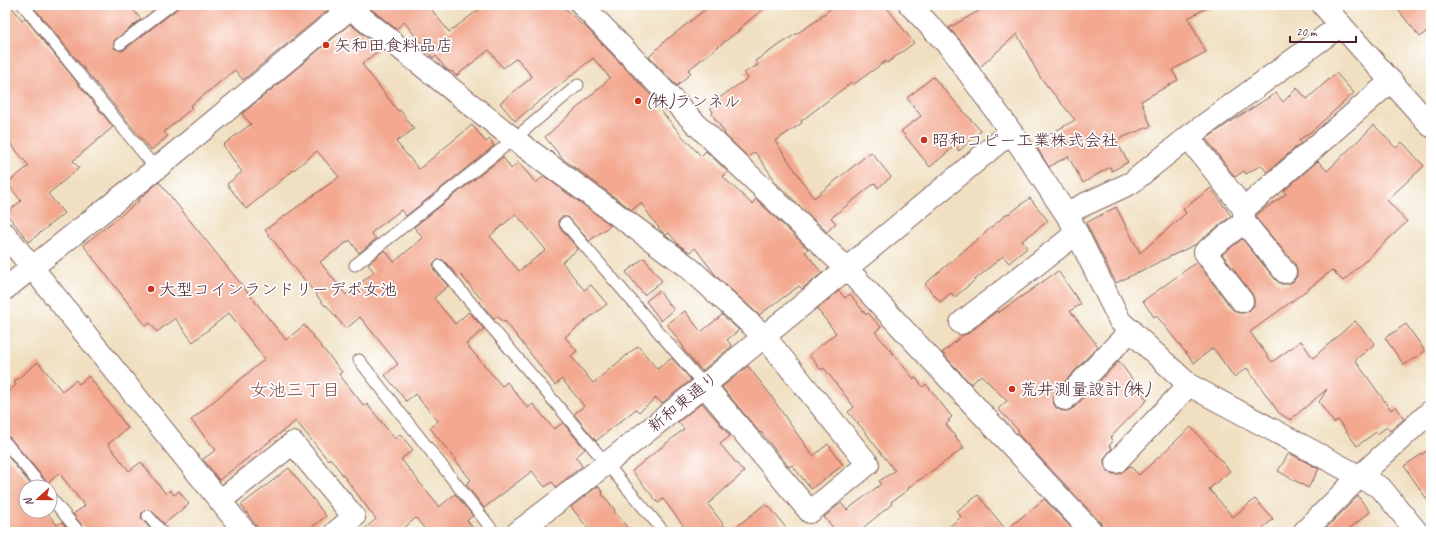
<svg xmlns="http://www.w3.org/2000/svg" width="1436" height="537" font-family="Caveat,'Klee One',sans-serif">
	<rect width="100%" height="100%" fill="#fff"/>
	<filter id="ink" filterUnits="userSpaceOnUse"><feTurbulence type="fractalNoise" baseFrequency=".025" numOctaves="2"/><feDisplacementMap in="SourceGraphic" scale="8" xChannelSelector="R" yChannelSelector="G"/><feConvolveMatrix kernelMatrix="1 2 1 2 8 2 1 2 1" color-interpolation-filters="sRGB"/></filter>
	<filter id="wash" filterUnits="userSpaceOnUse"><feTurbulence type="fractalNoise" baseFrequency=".012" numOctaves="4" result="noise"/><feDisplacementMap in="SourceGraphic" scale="16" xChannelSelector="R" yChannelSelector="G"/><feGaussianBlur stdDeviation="0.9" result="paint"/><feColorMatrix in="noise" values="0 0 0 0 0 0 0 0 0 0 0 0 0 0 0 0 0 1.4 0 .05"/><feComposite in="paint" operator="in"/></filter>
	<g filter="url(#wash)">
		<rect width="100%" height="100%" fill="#f0e0c1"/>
		<g id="blocks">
			<path fill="#f3a88f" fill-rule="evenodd" d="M5,5H10L22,20L25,18L113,127L73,161L79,168L48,194L64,213L29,242L6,213L21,201L7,183L29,166L5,137Z
				M41,5H129L141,19L114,41V48L121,51L124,50L182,5H334L243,80L235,70L190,106L192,108L164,132L168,136L151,150L35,9Z
				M366,5H428L449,32L485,5H562L582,25L583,24L659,104L657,106L682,136L701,156L706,151L728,172L722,176L752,204L756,199L808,249L805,252L822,273L802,289L799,286L759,315L717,277L695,248L690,252L679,245L669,233L666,235L661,231L641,203L632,210L562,158L545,137L610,78L593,58L515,121L500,103L532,77L517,58L503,68L489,50L456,76L452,71L451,72L446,69L436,56L433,58L404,22L396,29Z
				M711,5H768L740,28L741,29L688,70L691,73L677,86L649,57L668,38H669Z
				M836,5H885L914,43L887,63L886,61L854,84L852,82L801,121L802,123L775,141L814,198L871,152L891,177L878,188L875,183L831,218L836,223L827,232L773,180L774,179L755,152L748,157L724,134L725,133L712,114L713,112L709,105L748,78L744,73L758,65L755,61L822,17L821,16Z
				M989,5H1212L1188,18L1206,52L1172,70L1178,80L1141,101L1151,126L1116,140L1128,162L1112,171L1110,167L1083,183L1068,156L1049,167L1034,143L1075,120L1040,77L1017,34L980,67L960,40L949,28Z
				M1394,5H1431V28L1420,37Z
				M350,24L376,45L374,47L378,51L362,64L398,111L400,110L414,129L396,142L419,169L472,125L486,142L490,139L494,146L406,216L401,210L371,233L376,239L359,253L350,240L320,262L346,295L374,272L368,264L385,250L394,262L423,238L414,227L503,157L511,169L518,162L536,183L544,176L611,225L589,241L568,217H561L558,221L560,228L578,249L562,262L584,290L591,285L607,304L565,337L577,351L571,356L593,383L638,346L657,369L672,358L691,380L662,403L656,398L639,412L636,409L596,441L574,414L584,406L562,379L555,385L505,321L503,322L498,316L494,319L480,302L482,300L461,275L459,277L443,260H436L433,264L434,270L448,286L434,298L455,324L469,312L484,329L466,344L502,386L507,382L528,408L533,404L554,429L563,423L585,449L576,457L582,466L556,487L552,482L545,487L532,471L484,508L466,484L471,480L430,428L438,421L415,394L406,401L385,375L398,364L360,317L346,329L326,305L325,306L265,230L339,177L317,151L246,209L227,184L242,172L223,145L251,124L242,114ZM516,214L546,250L519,271L490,236Z
				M1336,73L1354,93L1313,130L1299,140L1301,143L1267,172L1261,165L1246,174L1244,171L1235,177L1206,139L1233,120L1276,93L1283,102L1297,88L1307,99Z
				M933,77L981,131L959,151L955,146L930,167L901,131L921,116L907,98Z
				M1374,125L1396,148L1402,142L1424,166L1387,200L1407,222L1343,281L1332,270L1307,290L1250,332L1272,362L1301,341L1313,358L1355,321L1375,344L1355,360L1391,410L1396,406L1404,419L1390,431L1387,427L1377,434L1376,432L1357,446L1338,420L1334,423L1319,402L1327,389L1290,420L1279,413L1247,368L1234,377L1213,348L1194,363L1156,315L1154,317L1143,301L1197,262L1232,309L1238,313H1244L1249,311L1254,306V299L1252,294L1222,254L1242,239L1276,280L1281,284H1287L1293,282L1297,276V270L1295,264L1256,218V215L1286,194L1284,191L1318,161L1327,171Z
				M159,182L286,340L304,325L342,372L339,374L364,406L367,404L395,439L400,434L413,450L401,459L439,507L455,494L473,516L467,520L476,532H427L416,518L399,532H361L376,519L330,458L328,460L296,421L219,480L203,459L216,450L191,420L265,359L229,313L193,342L175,318L157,332L150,323L146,326L83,245L139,201L138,200Z
				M1211,188L1231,216L1196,244L1116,283L1086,223L1116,207L1140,253L1186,213L1183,209Z
				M1030,198L1048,221L1022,241L1027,248L1009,263L1003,256L955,297L951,293L940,302L925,284L1008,213L1009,214Z
				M644,258L662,281L644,295L626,272Z
				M1058,271L1081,304L1070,311L1098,346L1056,391L1053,396V402L1056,408L1062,411H1068L1074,408L1119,361L1147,400L1110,438L1113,441L1109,446L1112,448L1104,459V465L1107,471L1113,474H1119L1130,466L1139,475L1191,427L1230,471L1209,489L1233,517L1255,499L1273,519L1258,532H1104L1101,523L1017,433L1019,431L998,409L1007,401L981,375L971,384L942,353L963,335L969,333L997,311L998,313Z
				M659,291L674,310L661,321L646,301Z
				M839,291L845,298L850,294L866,315L868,313L881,327L875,332L914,379L915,377L923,387L926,384L952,417L948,420L950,421L946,424L964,448L908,488L909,489L891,502L892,504L858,532H837L824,517L841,503L847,510L881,484L879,481L895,471L862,428L848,412L854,407L824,368L821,370L809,355L836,333L817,309Z
				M685,311L701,332L722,315L739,330L727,340L732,346L702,371L683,349L684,348L667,324Z
				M1406,324L1425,351L1404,365L1385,338Z
				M38,362L62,391L76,380L79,384L89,376L128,428L108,444L129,471L141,462L166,494L170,490L174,495L179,491L189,504L164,524L151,510L144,511L142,513L141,518L153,532H86L84,528L73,514L85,506L59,473L48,483L10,438L5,435V394L16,385L14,382Z
				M748,366L769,393L788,421L813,456L828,444L843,465L811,489L792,465L789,467L761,432L760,433L722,387Z
				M702,403L730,436L720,444L744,472L708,504L729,532H688L663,499L658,503L632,471L684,429L678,422Z
				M1431,448V505L1404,466Z
				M5,453L33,487H26V511H46L57,525L62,522L70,532H5Z
				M1289,453L1319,469L1308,488L1278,471Z
				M289,468L326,516L306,532H261L241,505Z
				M598,486L603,493L602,494L615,510L614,511L631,532H591L571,507Z
				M978,495L1006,530L1044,499L1075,532H943L961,517L957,511Z
				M1358,496L1370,512L1345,532H1322Z
				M765,504L767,507L769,506L789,532H730Z"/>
		</g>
	</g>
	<g filter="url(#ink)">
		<use href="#blocks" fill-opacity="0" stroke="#846360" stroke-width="1"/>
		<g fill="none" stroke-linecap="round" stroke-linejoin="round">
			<defs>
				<path id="service" d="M23,5L156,169
					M120,44L171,5
					M565,223L704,385
					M355,265L514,139L578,85
					M440,266L664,532
					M359,360L494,532
					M5,442L42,487
					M50,497L79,532
					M148,516L162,532"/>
				<path id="minor" d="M346,5L514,139L687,266L764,336L868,464L810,512L704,385
					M582,5L694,122L847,269L1092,532
					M910,5L950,47L1011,132L1071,221L1120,321L1189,385L1381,488L1417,532
					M1188,137L1244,209L1391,81
					M1066,213L1131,183L1188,137L1341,25
					M1244,222L1285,272
					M5,234L245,532
					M5,289L156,169L354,5
					M1242,301L1205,252L1244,222V209
					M961,323L1077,233
					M1065,399L1131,330
					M1116,462L1189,385
					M220,501L293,443L354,517L336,532
					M518,532C686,404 848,267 1011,132
					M1304,532L1360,476L1431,411"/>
				<path id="tertiary" d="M1323,5L1431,126"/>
			</defs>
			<use href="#service" stroke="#846360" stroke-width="13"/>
			<use href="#minor" stroke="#846360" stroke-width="24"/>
			<use href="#tertiary" stroke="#846360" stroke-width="24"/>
			<use href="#service" stroke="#fff" stroke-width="11"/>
			<use href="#minor" stroke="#fff" stroke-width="22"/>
			<use href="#tertiary" stroke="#fff" stroke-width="22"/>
		</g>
	</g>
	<g fill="#c8321e" stroke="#fff" stroke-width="1.5">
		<circle cx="326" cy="45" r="4"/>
		<circle cx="638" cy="101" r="4"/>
		<circle cx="924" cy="140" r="4"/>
		<circle cx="151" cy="289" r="4"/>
		<circle cx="1012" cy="389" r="4"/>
	</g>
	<g text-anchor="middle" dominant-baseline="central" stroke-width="3.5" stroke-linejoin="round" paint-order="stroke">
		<g font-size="17" fill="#4a1f2b" stroke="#fff" text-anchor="start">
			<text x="334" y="45">矢和田食料品店</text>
			<text x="646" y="101">(株)ランネル</text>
			<text x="932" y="140">昭和コピー工業株式会社</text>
			<text x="159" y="289">大型コインランドリーデポ女池</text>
			<text x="1020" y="389">荒井測量設計(株)</text>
		</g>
		<g font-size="17" fill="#4a1f2b" stroke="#fff">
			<text transform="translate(683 402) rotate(-39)">新和東通り</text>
		</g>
		<g font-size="18" fill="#854f4e" stroke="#fff">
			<text x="295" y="390">女池三丁目</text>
		</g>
	</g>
	<rect width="1436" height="537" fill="none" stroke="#fff" stroke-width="20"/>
	<g transform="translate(38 499) rotate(249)"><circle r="19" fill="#ffffff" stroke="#b7a5aa"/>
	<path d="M0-3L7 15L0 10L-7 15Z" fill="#c8321e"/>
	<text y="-6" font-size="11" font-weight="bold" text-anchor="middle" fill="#4a1f2b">N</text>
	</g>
	<path d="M1290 36v6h66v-6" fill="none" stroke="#4a1f2b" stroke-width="2"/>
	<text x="1296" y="36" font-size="12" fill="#4a1f2b" stroke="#ffffff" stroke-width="3" paint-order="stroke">20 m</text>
</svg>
